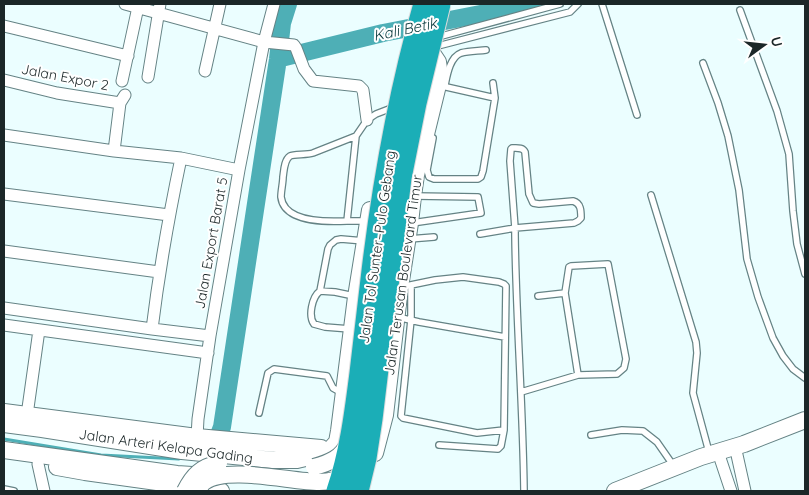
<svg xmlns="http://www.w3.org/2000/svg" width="809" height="495" font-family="Quicksand,sans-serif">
	<rect width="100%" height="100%" fill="#ebfeff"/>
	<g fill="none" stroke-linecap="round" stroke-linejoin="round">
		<path stroke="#4eafb6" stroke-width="3" d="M4,439L101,455L179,459"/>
		<path stroke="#4eafb6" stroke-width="18" d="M281,58L383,33L532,4
			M212,453L222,427L278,59L282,23L288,4"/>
		<defs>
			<path id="lane" d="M602,4L637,115
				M740,10L777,111L789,154L793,211L797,244L805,274
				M438,37L560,4
				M434,47L570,12L578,4
				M703,63L718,103L728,136L739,190L747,259L758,297L773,338L783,356L793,369L805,378
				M445,85C447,75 450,57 461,53C469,51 478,51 486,50
				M442,86L495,98L493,83
				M356,136L313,153C307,155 294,154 290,156C284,160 284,171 283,177C283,183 281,191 281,197C284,223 328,222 347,221L356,136L367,120L376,114L389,109
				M433,138L427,170L429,177L434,179H478L481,177L483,171L495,98
				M651,195L696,342L697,353L693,393L709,452
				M347,221H368
				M412,223L481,213L478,197L415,196
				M480,234L515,228L574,223L578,221L581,218C581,211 581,203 573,201L539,204L533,203L529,194L525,152C523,147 517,148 512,148L511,149L510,161L515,228V235C516,320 523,406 524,491
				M409,239L434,237
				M401,287L435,280L463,277L499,282L504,284L506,286L504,430L477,433L403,418L401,416L411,320V286
				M320,291L335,292L354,296
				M538,296L565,293
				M397,317L419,322L505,337
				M350,329L325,327L314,324C308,316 312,297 320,291L328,249L330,245L336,240L341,239L364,241
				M521,392L578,375L617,374L624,368L626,359L608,264L571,266L569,267L565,293L578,375
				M259,413L268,373L274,369L327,376L333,388L342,393
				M591,435L622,430L643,431L657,442L673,465
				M439,445L498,449L501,446L504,430
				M4,489L14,491"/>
			<path id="street" d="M125,4L264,42L294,45L296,48L304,69L313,81L359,86L363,90L367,120
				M4,26L128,56
				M205,71L220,4
				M148,77L160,4
				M4,80L57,93L120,103
				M122,81L138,7
				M4,135L114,151L181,158L239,170
				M114,151L120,103L125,95
				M4,194L169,215
				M4,251L159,272
				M4,308L152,329L210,336
				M4,325L208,353
				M152,329C159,272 169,215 181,158
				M27,415L39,330
				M197,437L198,419L210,336L239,170L264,42L274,4
				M735,446L745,491
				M718,452L731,491
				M38,464L44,491"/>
			<path id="secondary" d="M4,412L197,437L321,448L326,452
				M4,424L42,429L182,451L273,460H297L327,453L337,442L339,431L356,297L370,210
				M4,450L177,474L207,476
				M375,453L385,415L400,287L410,223L413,196L416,175L438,85L439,69L438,62L432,53
				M57,467L85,472L221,491
				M314,491L340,485
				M615,491L701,457L744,444L805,420"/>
		</defs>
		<use href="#lane" stroke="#658385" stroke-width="8"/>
		<use href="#street" stroke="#658385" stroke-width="13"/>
		<use href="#secondary" stroke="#658385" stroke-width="18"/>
		<use href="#lane" stroke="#fff" stroke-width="5.5"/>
		<use href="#street" stroke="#fff" stroke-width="11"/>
		<use href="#secondary" stroke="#fff" stroke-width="16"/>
		<defs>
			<path id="secondary-bridge" d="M314,467C329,463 342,458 349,442
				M185,491C193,475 201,467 219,463
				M198,491C200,488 201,484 204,482C227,465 291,482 319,482C329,482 339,480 349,475"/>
			<path id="highway-bridge" d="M337,491C350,453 355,412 360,373C364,339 368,305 372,271C383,181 399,91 424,4
				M358,491L366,458L372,419L401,178L416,103L440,4"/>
		</defs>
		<use href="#secondary-bridge" stroke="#658385" stroke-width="18" stroke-linecap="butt"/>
		<use href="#highway-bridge" stroke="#dbdcdd" stroke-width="23" stroke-linecap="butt"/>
		<use href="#secondary-bridge" stroke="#fff" stroke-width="16"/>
		<use href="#highway-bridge" stroke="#1baeb7" stroke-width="21"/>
	</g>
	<g text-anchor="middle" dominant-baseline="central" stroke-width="4" stroke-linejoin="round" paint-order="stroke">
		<g font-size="14" fill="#1b2728" stroke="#fff">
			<text transform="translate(65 77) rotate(11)">Jalan Expor 2</text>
			<text transform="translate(211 243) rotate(-80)">Jalan Export Barat 5</text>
			<text transform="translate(377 247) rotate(-82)">Jalan Tol Sunter–Pulo Gebang</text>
			<text transform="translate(403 275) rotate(-82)">Jalan Terusan Boulevard Timur</text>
			<text transform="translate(166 446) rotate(8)">Jalan Arteri Kelapa Gading</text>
		</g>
		<g font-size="15" font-style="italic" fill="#0c3b3e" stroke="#fff">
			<text transform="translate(405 29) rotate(-12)">Kali Betik</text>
		</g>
	</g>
	<rect width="809" height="495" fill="none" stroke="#1b2728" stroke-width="10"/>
	<g transform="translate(764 45) rotate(75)" stroke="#ffffff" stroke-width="4" paint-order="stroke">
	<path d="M0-4L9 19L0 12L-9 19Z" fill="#1b2728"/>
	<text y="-8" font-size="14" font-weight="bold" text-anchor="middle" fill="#1b2728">U</text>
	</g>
</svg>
